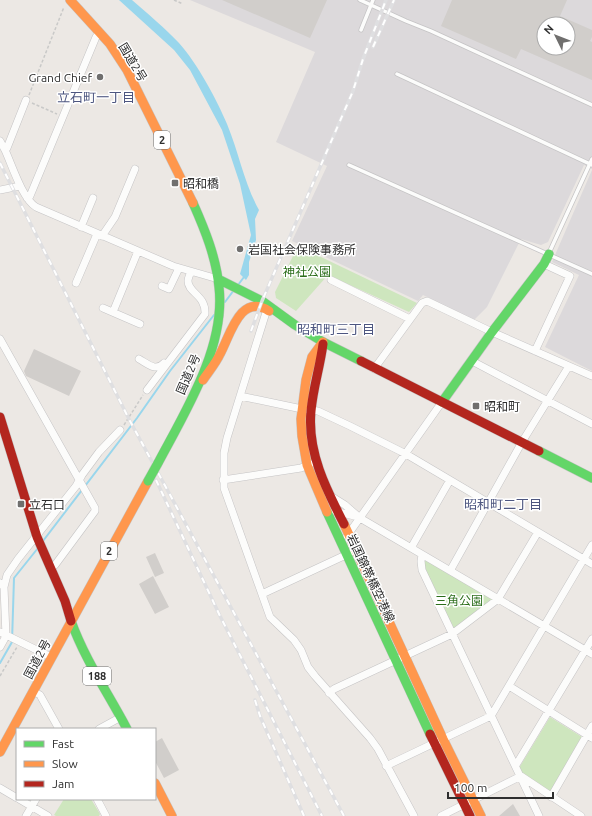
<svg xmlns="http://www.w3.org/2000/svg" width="592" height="816" font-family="Ubuntu,'Noto Sans JP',sans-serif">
	<rect width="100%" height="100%" fill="#ece8e4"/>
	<path fill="#dcd9db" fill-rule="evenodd" d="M190,0H592V169L584,165L548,242L541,245L521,239L487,307L474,320L423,295L418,301L292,241L327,166L276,142L315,52ZM544,24H568V48H544Z
		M592,170V371L545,347L579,275L552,262Z"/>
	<path fill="#cee6be" d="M298,246L417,303L409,312L328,275L296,311L276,298L275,292Z
		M424,556L498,599L452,634L422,570Z
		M550,717L582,737L550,792L522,774L519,768Z
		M64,799H91L100,814L99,816H56L54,815Z"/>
	<path fill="#99d6ec" d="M119,0H132C148,14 165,28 179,43C197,63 217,100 227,124C239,153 244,183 259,210L255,219L256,240L249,262V275L246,280L240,274L251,235L240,184L222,130L190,70L174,50Z"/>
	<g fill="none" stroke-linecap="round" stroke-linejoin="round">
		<path stroke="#99d6ec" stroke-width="2" d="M238,285L244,277
			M225,302L234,290
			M43,541L137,418L170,371L214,315
			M0,663L12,642L14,578L38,548"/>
	</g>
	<path fill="#d1cecb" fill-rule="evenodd" d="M222,0H327L310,38Z
		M452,0H567L560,16L592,30V37L590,41L592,42V80L521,49L516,59L441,26ZM544,24H568V48H544Z
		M34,349L81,371L69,396L26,376L24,371Z
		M155,553L164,573L155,577L146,557Z
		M153,576L169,607L155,614L139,584Z
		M162,738L179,770L164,778L155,761V742Z
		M513,804L520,816H499Z"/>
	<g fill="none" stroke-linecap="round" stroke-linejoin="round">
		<defs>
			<path id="lane" d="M360,0L406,21L431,31L592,105
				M361,30L373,0
				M397,74L592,165
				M349,165L592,274
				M549,253L592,159"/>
			<path id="street" d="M26,100L7,148L5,150C12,165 22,198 36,207L173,266L218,279
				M0,141L5,150
				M0,190L20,186
				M27,198L30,196L96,37L100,33
				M81,227L93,198
				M102,236L115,217L135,169
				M331,280L410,319
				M76,283L97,234
				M162,286L169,289L179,268
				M268,306L227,438L224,453V488L270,617L294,640L301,650L308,667L315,676L370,738L378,749L414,816
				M103,308L140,324
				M113,312L138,251
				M0,339L95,508V511L55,565L50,568
				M535,351L570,276L544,264
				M139,359C148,364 156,372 164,363
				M472,361L592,424
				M374,369L422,303L427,301L492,332L592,376
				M147,390L205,314C206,295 188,293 188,281C188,278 190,274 191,272
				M240,396L302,409L318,411L350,426L406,454L592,564
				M223,480L301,468L310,464
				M329,495L345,505L360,518L592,654
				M335,511L358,517
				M347,536L442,402
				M411,548L450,480
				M422,555L421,561L422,570L539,816
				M450,571L522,442L569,366
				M0,583L4,587L7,575L18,559L76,486L82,475L99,452L120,430
				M262,594L350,553
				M0,632L51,657
				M0,647L6,636L4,587
				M509,686L592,738
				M33,691L40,695L59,729
				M329,693L334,689L452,634L498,599L538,532
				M99,729L121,717
				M516,765L592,639
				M386,766L491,716L592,545
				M0,788L17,798
				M551,797L592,726
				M19,799L48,816
				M97,799L106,816
				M26,816L36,799
				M441,816L521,776L581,816"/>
			<path id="fast" d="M218,279L262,301L295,325L323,342L361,361
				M442,402L492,332L544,264L549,254
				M539,451L592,478
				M158,463C185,412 226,347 219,287C216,257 205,230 193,203
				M327,512L430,734
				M71,621C85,660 108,693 127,729"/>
			<path id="slow" d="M70,0L110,44L127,70L193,203
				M323,342L312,357L306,380L301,419L302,436L307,465L327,512
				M203,380C209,371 216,363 220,354C230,336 240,292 269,311
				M344,524L443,739L481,816
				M0,752L148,481
				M155,783L172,816"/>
			<path id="jam" d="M323,344C320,367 313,388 311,411C307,452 326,489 344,524
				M361,361L539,451
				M0,417L37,537L65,601L71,621
				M430,734L470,816"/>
		</defs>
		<use href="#lane" stroke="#c5c4c5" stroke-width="5"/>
		<use href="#street" stroke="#c5c4c5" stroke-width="8"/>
		<use href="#fast" stroke="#c5c4c5" stroke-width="10"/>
		<use href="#slow" stroke="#c5c4c5" stroke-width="10"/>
		<use href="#jam" stroke="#c5c4c5" stroke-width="10"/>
		<path stroke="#c9c9c8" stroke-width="1.5" stroke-dasharray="3 2" stroke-linecap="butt" d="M174,0L183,4
			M29,95L64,7
			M32,103L57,114
			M124,425L143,395
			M0,676L17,647"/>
		<use href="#lane" stroke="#fcfcfb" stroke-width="3.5"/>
		<use href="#street" stroke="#fcfcfb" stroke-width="7"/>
		<use href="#fast" stroke="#63d668" stroke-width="9"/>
		<use href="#slow" stroke="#ff974d" stroke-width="9"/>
		<use href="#jam" stroke="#b3261e" stroke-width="9"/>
		<defs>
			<path id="rail" d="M373,47L394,0
				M0,163L130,421L344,816
				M251,331L262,301L353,91L363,59L386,0
				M156,480L220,616L322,816
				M255,700L260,716L304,816"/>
		</defs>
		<use href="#rail" stroke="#dfdfe1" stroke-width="3.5"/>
		<use href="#rail" stroke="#fff" stroke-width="2" stroke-dasharray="6" stroke-linecap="butt"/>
		<defs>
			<path id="fast-bridge" d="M148,481L158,463"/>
		</defs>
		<use href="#fast-bridge" stroke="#c6c5c4" stroke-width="10" stroke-linecap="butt"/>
		<use href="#fast-bridge" stroke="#63d668" stroke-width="9"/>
	</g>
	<g fill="#706f6e" stroke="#fff" stroke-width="1.5">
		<circle cx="100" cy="77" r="4"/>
		<rect x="171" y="179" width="8" height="8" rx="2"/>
		<circle cx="240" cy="249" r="4"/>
		<rect x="472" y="402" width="8" height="8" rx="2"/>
		<rect x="17" y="500" width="8" height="8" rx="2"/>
	</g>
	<g text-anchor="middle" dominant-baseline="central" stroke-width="3" stroke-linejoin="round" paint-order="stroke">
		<g fill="#fff" stroke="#6d6d6d" stroke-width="1">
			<rect x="154" y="131" width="16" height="18" rx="3"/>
			<rect x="101" y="542" width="16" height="18" rx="3"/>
			<rect x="83" y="667" width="28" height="18" rx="3"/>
		</g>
		<g font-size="11" font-weight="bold" fill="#2e2e2e">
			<text x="162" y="140">2</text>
			<text x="109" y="551">2</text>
			<text x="97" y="676">188</text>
		</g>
		<g font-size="12" fill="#2e2e2e" stroke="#fff">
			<text transform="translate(133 62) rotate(59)">国道2号</text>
			<text transform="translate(188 374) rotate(-67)">国道2号</text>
			<text transform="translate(371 578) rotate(65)">岩国錦帯橋空港線</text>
			<text transform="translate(37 659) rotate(-62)">国道2号</text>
		</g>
		<g font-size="12" fill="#2e2e2e" stroke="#fff" text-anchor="start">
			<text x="92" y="77" text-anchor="end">Grand Chief</text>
			<text x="183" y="183">昭和橋</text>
			<text x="248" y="249">岩国社会保険事務所</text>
			<text x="484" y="406">昭和町</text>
			<text x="29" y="504">立石口</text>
		</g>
		<g font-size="12" fill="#2c6e1b" stroke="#fff">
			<text x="307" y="271">神社公園</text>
			<text x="459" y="600">三角公園</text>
		</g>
		<g font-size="13" fill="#4d5680" stroke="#fff">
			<text x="96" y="97">立石町一丁目</text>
			<text x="336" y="329">昭和町三丁目</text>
			<text x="503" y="504">昭和町二丁目</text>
		</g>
	</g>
	<rect x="16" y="728" width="140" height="72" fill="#ffffff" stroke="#ababab"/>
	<rect x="24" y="741" width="20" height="6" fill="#63d668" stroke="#ababab"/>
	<text x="52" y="748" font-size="12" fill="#2e2e2e">Fast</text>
	<rect x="24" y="761" width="20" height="6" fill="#ff974d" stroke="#ababab"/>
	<text x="52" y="768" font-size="12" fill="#2e2e2e">Slow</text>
	<rect x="24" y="781" width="20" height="6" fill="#b3261e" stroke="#ababab"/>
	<text x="52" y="788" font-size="12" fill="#2e2e2e">Jam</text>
	<g transform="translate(556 36) rotate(313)"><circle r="19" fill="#ffffff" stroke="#ababab"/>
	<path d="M0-3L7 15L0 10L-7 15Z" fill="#706f6e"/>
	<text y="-6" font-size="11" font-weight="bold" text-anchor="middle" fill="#2e2e2e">N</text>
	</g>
	<path d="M448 792v6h105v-6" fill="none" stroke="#2e2e2e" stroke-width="2"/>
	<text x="454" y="792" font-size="12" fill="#2e2e2e" stroke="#ffffff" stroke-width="3" paint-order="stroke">100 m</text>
</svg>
